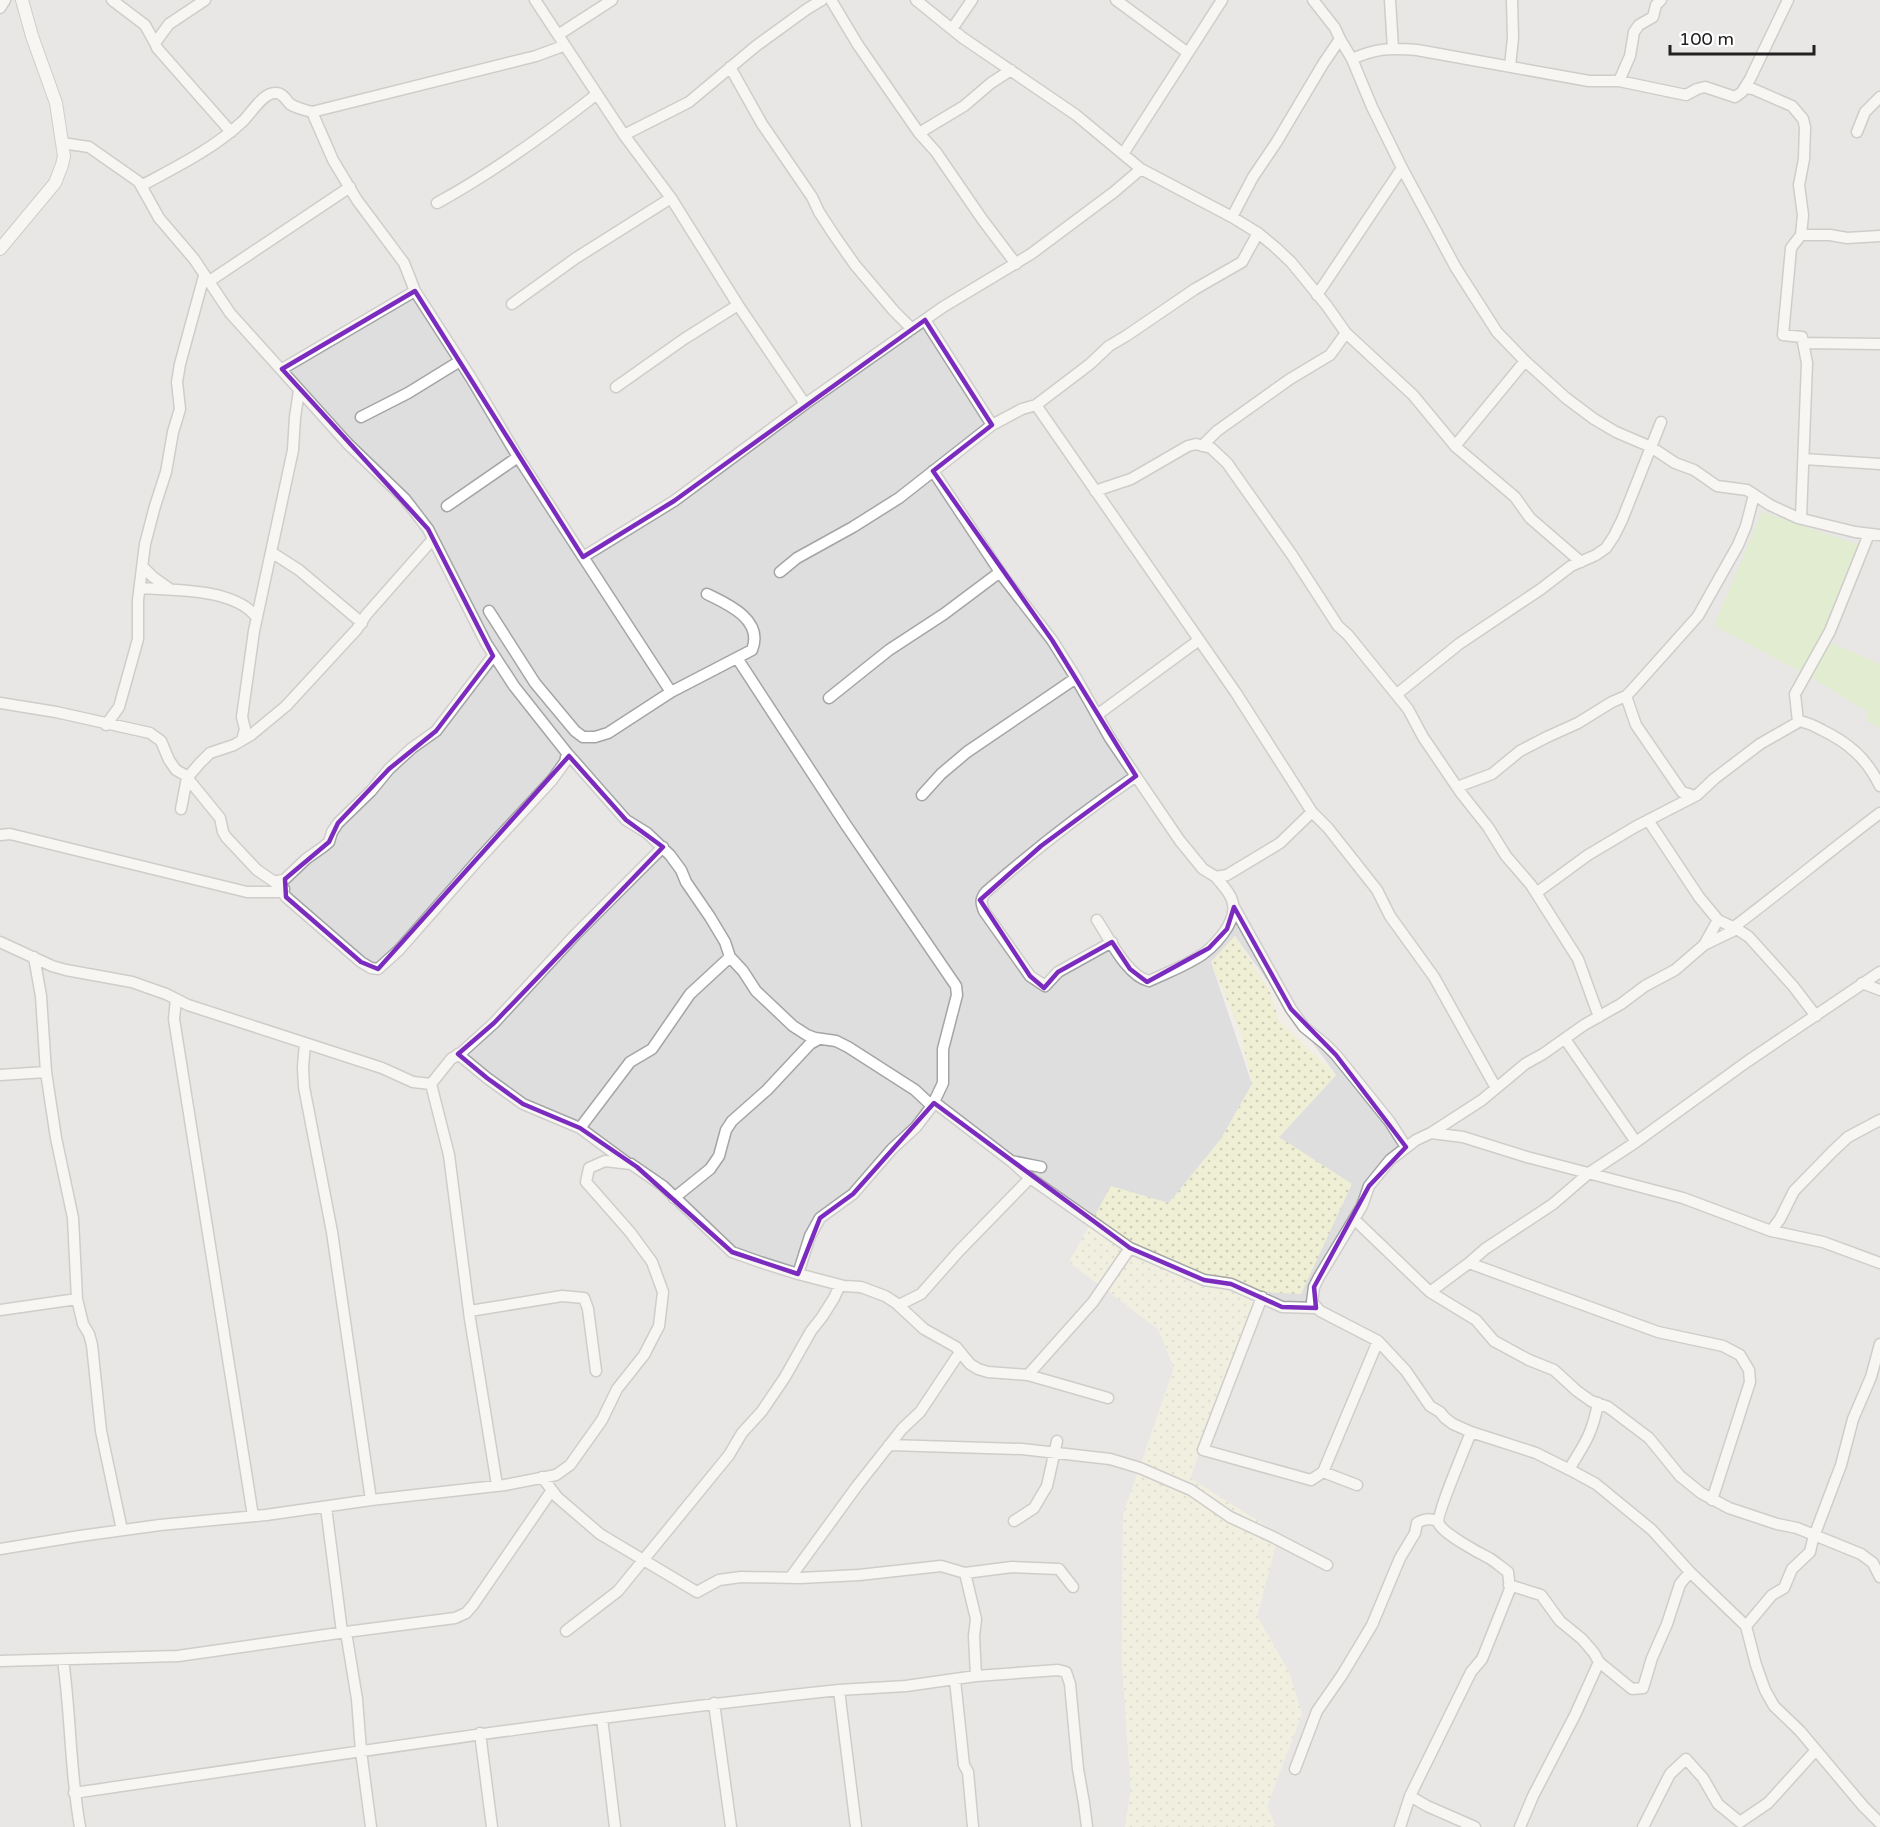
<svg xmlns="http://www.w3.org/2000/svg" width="1880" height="1827" font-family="'Varela Round',sans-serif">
	<defs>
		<pattern id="farmland-dots" width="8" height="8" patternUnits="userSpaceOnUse" patternTransform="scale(1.5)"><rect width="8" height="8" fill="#efefd5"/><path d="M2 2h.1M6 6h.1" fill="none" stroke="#cdcdb7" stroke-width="1.8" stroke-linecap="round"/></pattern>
	</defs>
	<rect width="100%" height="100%" fill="#f1eee9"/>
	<path fill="#dfdedf" d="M0,0H1880V1827H1276L1267,1806L1302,1714L1289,1672L1257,1616L1279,1534L1190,1479L1224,1382L1279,1137L1336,1075L1235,936L1211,962L1252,1084L1221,1139L1169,1203L1069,1262L1158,1329L1174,1368L1123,1515L1122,1665L1131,1790L1125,1827H0Z"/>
	<path fill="url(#farmland-dots)" d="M1235,936L1271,994L1279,1021L1336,1075L1279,1137L1352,1184L1301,1294L1259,1292L1224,1382L1190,1478L1279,1534L1257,1616L1289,1672L1302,1714L1267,1806L1276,1827H1125L1131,1790L1122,1665L1123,1515L1174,1368L1158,1329L1069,1262L1111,1186L1169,1203L1221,1139L1252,1084L1240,1031L1211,962Z"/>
	<path fill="#d0e9b1" d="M1762,512L1862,546L1820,638L1880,664V728L1866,721L1868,712L1811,677L1714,626Z"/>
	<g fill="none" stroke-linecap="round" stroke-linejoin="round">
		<defs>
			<path id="minor" d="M112,0L145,25L155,43
				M205,0L169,24L155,43L157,48L231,132
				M535,0L624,135L671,198L738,305L805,404
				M831,0L858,45L919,133L936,152L982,219L1016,264
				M916,0L963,38L1076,115L1141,169L1232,217L1258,233L1275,247L1291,262L1327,306L1346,333L1413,395L1456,447L1515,497L1530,518L1581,562
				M1116,0L1188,53
				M1313,0L1335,28L1340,39L1352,59L1372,107L1402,168L1456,268L1497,332L1525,361L1566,398L1594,419L1616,432L1651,447L1675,463L1694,470L1717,486L1747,490L1770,505L1798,518L1855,532L1880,535
				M1390,0L1393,49
				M0,8L5,0
				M952,29L972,0
				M558,35L612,0
				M1352,59C1377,48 1389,48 1417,50L1589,81H1619L1686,95L1697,89L1705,87L1735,97L1742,92L1750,79L1788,0
				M1510,66L1513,38L1512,0
				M730,67L762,124L812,197L819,212L834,235L855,265L894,311L912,329
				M1619,81L1630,56L1634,32L1639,25L1653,17L1656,5L1661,0
				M1745,88L1753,89L1792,106L1803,119L1805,127L1804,159L1799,185L1803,215L1801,235L1791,248L1783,335L1802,337L1807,363L1801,518
				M312,112L536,56L563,46
				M1857,132L1865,112L1880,97
				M919,133L964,106L991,83L1011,70
				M624,135L689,102L756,46L807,9L822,0
				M62,143L89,147L139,182L159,218L194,259L230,313L348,444L405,499L428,529L486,643L514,686L567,753L626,820L647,833L670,855L681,870L686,882L710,917L725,942L730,957L743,971L756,991L793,1026L807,1035L815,1038L836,1041L848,1047L915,1090L932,1106
				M1123,154L1222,0
				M141,186C176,167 213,149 242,122C251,114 263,92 276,93C283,93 286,100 290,104C296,108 305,110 312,112L333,160L357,200L404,263L415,291L471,378L518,457L671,692
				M437,203C494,172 546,134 597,94
				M1232,217L1253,177L1276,143L1323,64L1340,39
				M1801,235H1830L1847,238L1880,236
				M208,282L350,187
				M1317,295L1402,168
				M512,304L576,258L671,198
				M925,320L992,425
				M1803,343L1880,344
				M282,369L415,291
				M616,387L684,339L738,305
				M1036,405L1236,693L1312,812L1328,828L1377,890L1390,916L1434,977L1496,1088
				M361,417L408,393L460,361
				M1202,446L1217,431L1290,379L1330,355L1346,333
				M1455,446L1525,361
				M1804,459L1880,464
				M933,471L1004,578L1052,640L1076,678L1110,738L1180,841L1203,869L1216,877L1227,875L1280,843L1312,812
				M1095,491L1131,479L1188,446L1196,444L1211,448L1227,463L1292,555L1338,626L1348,635L1408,709L1423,737L1461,793L1488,827L1506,856L1531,885L1578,959L1599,1017
				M447,506L518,457
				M271,552L299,570L362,623
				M583,557L674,501L805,404L943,307L1031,254L1114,192L1141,169
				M143,567L153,577L170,589
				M780,572L797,558L853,527L899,498L992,425L1022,409L1036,405L1090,364L1109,346L1126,336L1195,289L1242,262L1258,233
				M140,588C173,590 236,588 257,618
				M489,611L535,683L575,731L583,737H595L608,733L671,692L752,650C764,620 728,604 707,594
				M737,658L846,825L956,986L957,995L943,1049V1083L932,1106L916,1127L892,1149L853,1194L820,1218L810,1236L798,1274
				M1397,694L1459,644L1541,589L1571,566L1596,555L1606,548L1614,536L1622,520L1661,422
				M1626,696L1636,725L1682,792L1695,796
				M829,698L889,650L944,614L1000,572
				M0,703L56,712L150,733L161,741L169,760L176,770L185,775L220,818L223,832L226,837L257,870L276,883L286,897L361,962L371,968L378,969L399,950L479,859L552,780L565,762L567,753
				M1097,715L1199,640
				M1798,722L1795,694L1830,631L1869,534
				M106,725L119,707L121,700L138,639V600L145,544L155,506L166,472L173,432L180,409L177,382L180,364L204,276
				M242,740L245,729L242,717L254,631L293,450L295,417L299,391
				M1457,787L1492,774L1520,751L1547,737L1578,723L1612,702L1626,696L1631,691L1698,616L1738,545L1746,526L1754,495
				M922,795L941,774L967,752L1076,678
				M181,809L187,778L200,763L210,753L234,745L251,735L286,706L357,629L366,615L433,539
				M1648,820L1699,897L1718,920L1737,929L1749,937L1793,986L1816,1016
				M0,835L10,834L247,892H283L284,889
				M274,882L285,879L306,859L323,847L329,842L332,832L338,823L371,791L389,769L412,748L436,731L493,656
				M1536,893L1588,855L1635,827L1697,795L1714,779L1760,744L1800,721C1808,723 1815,726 1822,730C1849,743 1867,759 1880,786
				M1234,907L1291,1009L1304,1027L1325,1044L1336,1055L1390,1122L1406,1147
				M1097,920C1109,938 1127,976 1149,981C1164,974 1180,968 1195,959C1212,950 1240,921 1232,900C1229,891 1221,884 1216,877
				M1734,927C1783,890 1831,850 1880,813
				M1737,929L1704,945L1675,970L1645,986L1621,1004L1584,1025L1543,1054L1525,1064L1482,1100L1431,1133L1416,1140L1390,1160L1369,1186L1362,1206L1319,1277L1314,1287L1312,1302L1320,1311L1378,1341L1406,1371L1430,1406L1440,1412L1445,1418L1453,1424L1471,1432L1536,1453L1574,1472L1596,1484L1652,1530L1690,1572L1746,1626L1756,1665L1765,1690L1774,1706L1800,1731L1863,1806L1880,1823
				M0,942L52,966L66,970L132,982L166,994L188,1005L382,1068L413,1082L431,1084L449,1155L470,1319L497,1485
				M1112,942L1058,972L1045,986L1030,976L984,911C981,903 980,899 986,892C1034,850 1083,812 1136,776
				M1704,945L1718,920
				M34,957L41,996L46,1072L56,1138L73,1218L77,1299L83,1324L89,1334L92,1345L101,1431L122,1530
				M1862,983L1880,990
				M176,999L174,1019L253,1516
				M1565,1039L1636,1142
				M305,1043L303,1067L304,1087L332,1232L371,1500
				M458,1054L487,1078L523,1104L580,1128
				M0,1075L46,1072
				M431,1084L451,1059L462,1052L494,1023L576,934L663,847
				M934,1102L1011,1161L1041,1167
				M1431,1133L1463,1137L1527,1157L1683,1198L1771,1231L1823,1242L1880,1263
				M626,1162L580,1128L630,1062L652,1049L690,994L730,957
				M674,1198L710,1169L719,1156L726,1130L732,1121L767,1090L810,1044L819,1039
				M1354,1219L1430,1292L1476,1320L1494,1341L1529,1360L1554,1370L1577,1391L1591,1401L1608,1407L1649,1438L1680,1476L1701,1493L1729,1508L1777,1524L1797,1528L1861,1554L1873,1563L1880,1577
				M1771,1231L1780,1219L1794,1191L1832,1152L1848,1137L1880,1120
				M1130,1248L1204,1280L1231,1284L1282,1307L1316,1308
				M1469,1263L1658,1332L1723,1346L1740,1355L1749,1370L1750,1382L1712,1500
				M1430,1292L1469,1263L1485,1249L1553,1204L1589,1173L1636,1142L1748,1061L1880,972
				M1262,1297L1203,1450L1311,1480L1323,1472L1378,1341
				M899,1305L921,1294L959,1251L1030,1178L1011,1161
				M0,1310L77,1299
				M470,1311L562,1296L584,1298L588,1309L596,1371
				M1028,1375L1093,1302L1130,1248L1030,1178
				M889,1445L1022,1449L1110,1459L1140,1468L1191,1490L1230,1517L1273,1537L1327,1565
				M1571,1466C1586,1442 1593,1431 1598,1403
				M1323,1472L1357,1485
				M542,1477L557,1497L600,1534L697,1592L719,1580L741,1577L800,1578L859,1575L941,1566L965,1573L1012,1567L1059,1569L1073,1587
				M326,1507L342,1632
				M1014,1521L1034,1508L1047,1486L1057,1441
				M0,1549L80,1536L160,1525L266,1515L371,1500L505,1485L556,1475L570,1465L602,1420L617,1389L644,1355L659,1326L663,1292L652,1262L630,1232L586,1182L589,1168L605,1161L631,1164L663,1186L732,1252L760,1262L798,1274L844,1286L861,1287L885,1296L896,1303L924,1329L956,1347L970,1364L978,1369L988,1372L1028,1375L1108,1398
				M965,1573L976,1619L974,1636L976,1676
				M790,1578L857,1486L902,1429L920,1412L960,1352
				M1509,1585L1541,1595L1560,1621L1582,1639L1594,1653L1599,1662L1575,1715L1533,1796L1520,1827
				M1746,1626L1772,1595L1784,1588L1792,1569L1810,1552L1813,1539L1841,1465L1853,1419L1871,1377L1880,1344
				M566,1631L618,1591L729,1455L742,1433L762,1411L785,1377L811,1331L822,1317L834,1298L840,1285
				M346,1632L455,1618L466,1613L473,1605L552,1490
				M63,1660C71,1716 70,1772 80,1827
				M0,1661L178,1656L346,1632L357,1699L361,1751L371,1827
				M1599,1662L1632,1689L1643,1688L1652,1658L1667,1624L1680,1584L1690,1572
				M955,1680L964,1765L968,1772L973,1827
				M714,1703L731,1827
				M602,1718L615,1827
				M480,1733L492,1827
				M1295,1769L1317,1711L1342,1675L1372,1625L1400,1558L1415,1533L1417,1523C1425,1518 1430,1519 1438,1521
				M74,1793C329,1756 583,1717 839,1690
				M1410,1796L1427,1806L1475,1827
				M856,1827L839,1690L906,1686L976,1676L1058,1670L1066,1672L1070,1684L1078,1769L1084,1803L1087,1827
				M1400,1827L1410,1796L1471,1672L1482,1659L1510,1589L1508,1572C1502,1568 1496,1562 1489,1558C1479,1553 1444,1534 1439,1524C1435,1517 1466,1446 1471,1432
				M1643,1827L1670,1774L1686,1759L1703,1778L1718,1804L1740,1822L1768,1803L1816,1750"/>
			<path id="tertiary" d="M0,249L55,183L62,165L64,156L56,103L32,36L22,0"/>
		</defs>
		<use href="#minor" stroke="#a5a5a5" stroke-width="13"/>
		<use href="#tertiary" stroke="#a5a5a5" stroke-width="14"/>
		<use href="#minor" stroke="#fff" stroke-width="10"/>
		<use href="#tertiary" stroke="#fff" stroke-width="12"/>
	</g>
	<path d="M0 0H1880V1827H0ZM415,291L583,557L674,501L925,320L992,425L933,471L1052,640L1136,776L1041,846L980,900L1030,976L1044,988L1058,972L1112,942L1130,969L1147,982L1209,948L1227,929L1234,907L1291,1009L1336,1055L1406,1147L1369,1186L1314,1287L1316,1308L1282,1307L1231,1284L1204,1280L1130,1248L934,1103L853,1194L820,1218L798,1274L732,1252L637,1167L580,1128L523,1104L487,1078L458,1054L494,1023L663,847L626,820L569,756L378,969L361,962L286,897L285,879L329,842L338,823L389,769L436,731L493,656L428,529L282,369Z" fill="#f1eee9" fill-opacity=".55" fill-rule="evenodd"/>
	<path fill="none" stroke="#7b2cbf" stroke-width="4.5" stroke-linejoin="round" d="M415,291L583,557L674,501L925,320L992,425L933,471L1052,640L1136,776L1041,846L980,900L1030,976L1044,988L1058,972L1112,942L1130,969L1147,982L1209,948L1227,929L1234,907L1291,1009L1336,1055L1406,1147L1369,1186L1314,1287L1316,1308L1282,1307L1231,1284L1204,1280L1130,1248L934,1103L853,1194L820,1218L798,1274L732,1252L637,1167L580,1128L523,1104L487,1078L458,1054L494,1023L663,847L626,820L569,756L378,969L361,962L286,897L285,879L329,842L338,823L389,769L436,731L493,656L428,529L282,369Z"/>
	<path d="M1670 45v9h144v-9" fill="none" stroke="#212121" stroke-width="3"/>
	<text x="1679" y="45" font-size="18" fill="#212121" stroke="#ffffff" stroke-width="4.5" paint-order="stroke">100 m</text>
</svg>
